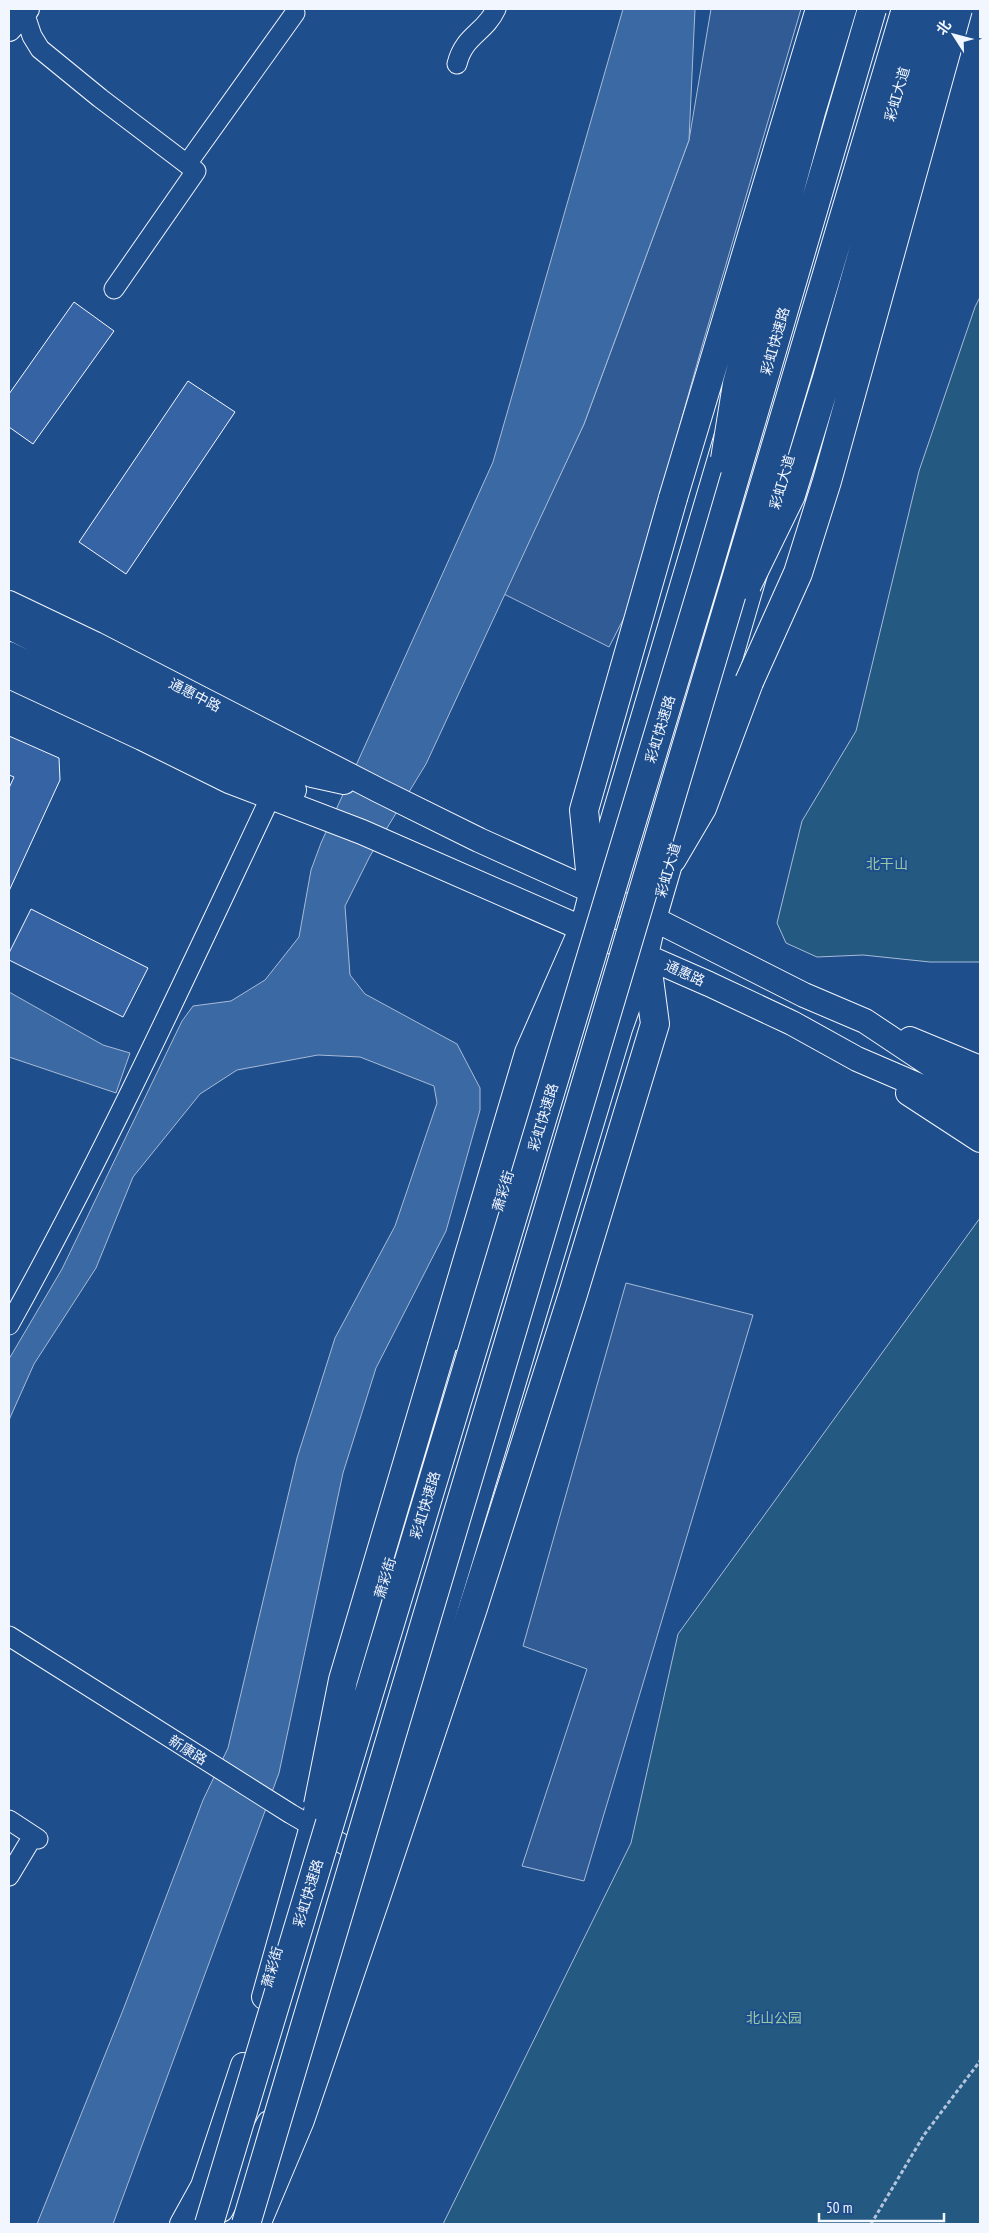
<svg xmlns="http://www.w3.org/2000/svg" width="989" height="2233" font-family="'PT Sans Narrow','Noto Sans SC',sans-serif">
	<rect width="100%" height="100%" fill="#1f4e8c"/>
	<path fill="#245a82" stroke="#a8bbd7" d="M980,297V962H930L863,955L817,957L786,943L777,923L802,821L856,731L919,471L975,307Z
		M980,1218V2224H443L631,1843L678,1634Z"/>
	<path fill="#305b95" stroke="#a8bbd7" d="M711,9H801L702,346L628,610L609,647L504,594L584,424L689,140Z
		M626,1283L753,1315L584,1881L522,1866L587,1669L523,1646Z"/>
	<path fill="#3b69a3" stroke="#a8bbd7" d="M623,9H695L689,140L584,424L426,764L370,856L345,906L350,975L365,994L457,1044L480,1088V1110L446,1231L376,1368L343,1473L279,1773L113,2224H37L123,2010L203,1800L228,1748L297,1458L335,1338L395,1226L437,1103L434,1086L360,1057L318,1055L237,1070L200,1094L133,1177L96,1268L34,1364L9,1420V1359L62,1269L182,1021L193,1006L231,1001L265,980L299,937L311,870L321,843L493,462Z
		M9,992L103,1045L130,1053L116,1093L9,1057Z"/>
	<path fill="#3563a3" stroke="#f2f6ff" d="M74,302L114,331L33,444L9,427V394Z
		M188,381L235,412L126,574L79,542Z
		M9,736L59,758L60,780L9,891V788L14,777L9,775Z
		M31,909L148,968L123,1017L9,960V953Z"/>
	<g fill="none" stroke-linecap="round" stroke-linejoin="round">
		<defs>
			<path id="minor" d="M23,9L32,36L40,49L100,98L196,171L114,289
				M457,64C464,35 485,33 496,9
				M187,164L295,13
				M9,1325C105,1153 187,974 271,796
				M9,1636L291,1814L367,1858
				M9,1820L38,1839
				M9,1876L33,1836"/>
			<path id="major" d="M9,29L27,9
				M9,603L95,644L380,791L479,840L654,919L804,995L865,1021L943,1073L980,1091
				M9,627L261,752L312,775L344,782
				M9,654L294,790
				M9,676L142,738L229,781L362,832L709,984L792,1023L857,1059L929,1090L980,1116
				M577,948L592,890L726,438
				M910,1039L980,1068
				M908,1093L980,1140
				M458,1338L558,1011
				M341,1950L361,1890L620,1029L646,956L654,919L757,567
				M264,1997L323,1787
				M221,2210L269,2123
				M182,2224L203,2186L243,2065"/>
			<path id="highway" d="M672,859L702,808L749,682
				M592,890L584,810L673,498
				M442,1346L529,1053L583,930
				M257,2222L300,2120L377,1894L473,1608L573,1294L655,1024L646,956"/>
		</defs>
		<use href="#minor" stroke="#f2f6ff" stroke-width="21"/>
		<use href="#major" stroke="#f2f6ff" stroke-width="26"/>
		<use href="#highway" stroke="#f2f6ff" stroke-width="30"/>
		<path stroke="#b3c4dc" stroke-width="3" stroke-dasharray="4 2.5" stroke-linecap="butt" d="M871,2224L924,2135L980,2061"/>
		<use href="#minor" stroke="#1f4e8c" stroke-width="19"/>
		<use href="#major" stroke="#1f4e8c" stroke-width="24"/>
		<use href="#highway" stroke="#1f4e8c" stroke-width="28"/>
		<defs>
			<path id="highway-bridge" d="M725,459L737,384L811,112L842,9
				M673,498L820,9
				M747,585L791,495L827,378L932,9
				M749,682L798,573L827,481L958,9
				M318,1805L343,1680L442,1346
				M209,2224L708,569L872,9
				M246,2224L906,9"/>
		</defs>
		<use href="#highway-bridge" stroke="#f2f6ff" stroke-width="30" stroke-linecap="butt"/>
		<use href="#highway-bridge" stroke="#1f4e8c" stroke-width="28"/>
	</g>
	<g text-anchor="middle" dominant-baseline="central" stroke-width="4" stroke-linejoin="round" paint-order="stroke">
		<g font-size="14" fill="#f2f6ff" stroke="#1f4e8c">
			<text transform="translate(897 94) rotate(-74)">彩虹大道</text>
			<text transform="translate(775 341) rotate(-74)">彩虹快速路</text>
			<text transform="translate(782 482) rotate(-74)">彩虹大道</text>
			<text transform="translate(195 695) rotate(27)">通惠中路</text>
			<text transform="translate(660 729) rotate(-73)">彩虹快速路</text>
			<text transform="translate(668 870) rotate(-74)">彩虹大道</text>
			<text transform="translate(685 973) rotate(24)">通惠路</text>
			<text transform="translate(543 1117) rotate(-73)">彩虹快速路</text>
			<text transform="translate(503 1191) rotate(-73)">萧彩街</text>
			<text transform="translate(425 1505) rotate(-73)">彩虹快速路</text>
			<text transform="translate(385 1578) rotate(-73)">萧彩街</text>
			<text transform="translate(188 1750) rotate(32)">新康路</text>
			<text transform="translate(308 1893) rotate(-73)">彩虹快速路</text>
			<text transform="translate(272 1967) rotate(-74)">萧彩街</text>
		</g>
		<g font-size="14" fill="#97c8a6" stroke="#1f4e8c">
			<text x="887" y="864">北干山</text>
			<text x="774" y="2018">北山公园</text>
		</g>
	</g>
	<rect width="989" height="2233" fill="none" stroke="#f2f6ff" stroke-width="20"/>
	<g transform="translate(954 35) rotate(306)" stroke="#1f4e8c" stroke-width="4" paint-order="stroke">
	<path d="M0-4L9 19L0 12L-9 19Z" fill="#f2f6ff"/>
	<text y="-8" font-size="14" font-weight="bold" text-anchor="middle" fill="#f2f6ff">北</text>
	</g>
	<path d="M819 2213v8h125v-8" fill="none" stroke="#f2f6ff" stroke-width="2.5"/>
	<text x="826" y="2213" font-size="15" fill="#f2f6ff" stroke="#1f4e8c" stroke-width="4" paint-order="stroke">50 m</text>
</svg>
